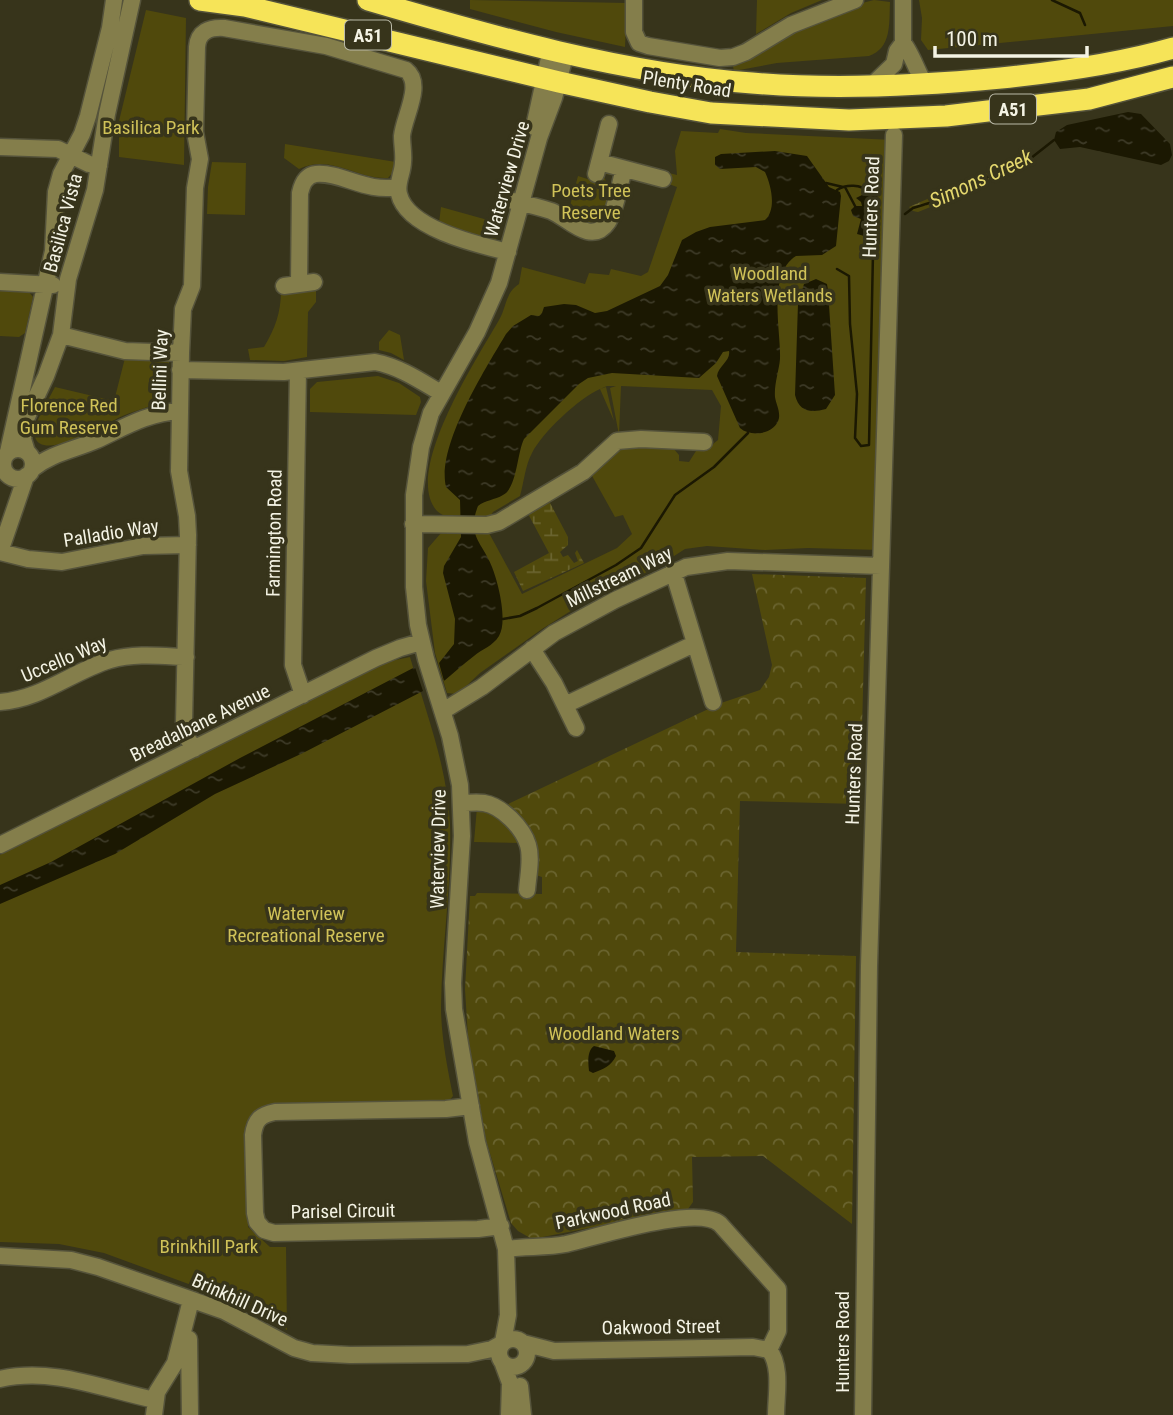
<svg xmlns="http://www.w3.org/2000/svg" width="1173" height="1415" font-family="'Roboto Condensed',sans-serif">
	<defs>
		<pattern id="forest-crowns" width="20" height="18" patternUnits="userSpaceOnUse" patternTransform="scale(1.75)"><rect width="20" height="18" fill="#50490c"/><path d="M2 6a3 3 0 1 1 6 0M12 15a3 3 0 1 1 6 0" fill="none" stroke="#6a642f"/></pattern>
		<pattern id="wetland-marsh" width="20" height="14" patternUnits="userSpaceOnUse" patternTransform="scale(1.75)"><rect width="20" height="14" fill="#50490c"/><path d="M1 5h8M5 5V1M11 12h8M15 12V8" fill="none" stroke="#6a642f"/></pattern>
		<pattern id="water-ripples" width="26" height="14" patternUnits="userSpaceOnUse" patternTransform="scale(1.75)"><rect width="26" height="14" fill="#1b1802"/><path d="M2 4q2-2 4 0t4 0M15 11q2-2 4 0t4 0" fill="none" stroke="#3d3a27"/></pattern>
	</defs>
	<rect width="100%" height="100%" fill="#37341b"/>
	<path fill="url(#forest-crowns)" d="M752,574L866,578L860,804L740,801L736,952L856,956L852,1224L763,1156L692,1157L693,1202L688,1209L532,1239L518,1231L511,1223L486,1140L468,1037L465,989L470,896H475L477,893L542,894V877L536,875L537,844L525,825L504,806L721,703L760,690L769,677L772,665Z"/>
	<path fill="url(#wetland-marsh)" d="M1010,163L1016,166L975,186L970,191L918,212L913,211L909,207Z
		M549,501L568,537V545L560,552L563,557L568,555L574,563L578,561L575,553L577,550L584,563L523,591L514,572L549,553L526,510Z"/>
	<path fill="#50490c" d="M470,0L627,3L625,47L556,32L470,9Z
		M757,0H822L791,13L756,34Z
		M874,0L890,2C889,23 892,48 869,56L777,63L734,71L732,62C777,37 823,11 874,0Z
		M919,0H1173V26L928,50L921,40L922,18Z
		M146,10L186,18L184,165L119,157V121Z
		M720,129L746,133L893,140L881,550L808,548L765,550L707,546L685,549L657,567L577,607L542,629L480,673L461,691L456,694L447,693L435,653L426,581L428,548L441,533H489L522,594L617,548L632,534L623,515L615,517L591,474L618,448L628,445L673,448L679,455V461L689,462L696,451L708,448L718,440L721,406L712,390L621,386L619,435L610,388L616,386H607L600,389L606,387L614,421L600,389C579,398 542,433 532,453C525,466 524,482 520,496L493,512L489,518C474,517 448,522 437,511C402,473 478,357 499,320C507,306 505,293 519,284L522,267L585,284L589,273L609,275L611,269L641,276L648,272L677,187L666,183L669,173L677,175L675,151L681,131L718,133Z
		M285,144L396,162V169L388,178C358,180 330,153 299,169L284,158Z
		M212,162L246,163L245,215L207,214L208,187Z
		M601,169L611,175L605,174L604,177L607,183L606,186L614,189L606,218L591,228L568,213L578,176L597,182Z
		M441,207L502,224L501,233L495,240L488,241L439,223Z
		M0,286L25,287L33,297L25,333L19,337L0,336Z
		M316,287V302L308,312L307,357L284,361L250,360L248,349L264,347C275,329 281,312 281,291Z
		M389,330L400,335L404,360L391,353L379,350V342Z
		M125,358H169V396L165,401C149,407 133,411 118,418C105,425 42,462 35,437C31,427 50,397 55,387L114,401Z
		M378,376L399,383L420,397L421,402L416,415L310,412V389L317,382Z
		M410,657C426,713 447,765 450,824C452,884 442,945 441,1006C441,1036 447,1066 453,1096L447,1103L263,1106L246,1123L248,1227L270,1247H286L287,1330L235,1301L104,1253L59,1244L0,1242V855L386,662Z
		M477,807L498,815L522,843L474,842Z"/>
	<path fill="url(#water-ripples)" d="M1128,112L1141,114L1170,144L1172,155L1169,161L1161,165L1080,147L1060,149L1054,140L1056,132L1067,125Z
		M775,151L807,156L829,187L840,192L841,196L836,246L822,255L796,256C767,274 781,330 780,359C779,371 774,384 775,397C776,404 780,410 779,418C776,434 751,438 740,428L717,376C718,366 731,361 729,351L723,352L716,363L699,378L612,373L588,378L579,384L524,439C517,453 517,488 503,495C495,500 485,500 478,506C466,536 483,543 492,567C498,582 508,621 499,636C493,646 482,649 474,656C463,664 454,673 444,681L439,663L454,644L455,619L443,573L444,566L461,537L460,500L446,487C436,446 486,368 506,334L513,326L531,315L539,316L542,313L544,307L564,304L576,305L595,313L607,311L660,286L668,275L682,240L696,232L710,227L765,220C777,209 771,185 765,172L756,167L720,169L715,165V157L721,154Z
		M878,187L875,239L857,234L861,219L853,216L851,210L855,206H862L861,202L856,198Z
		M816,279L827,284L828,290L835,395L826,409C811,413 799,412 795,395L798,303L804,284Z
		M415,667L423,691L303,753L215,794L115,854L0,904V885L51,862L240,758Z
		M594,1046L614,1051L616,1056C611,1066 604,1069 593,1073L589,1071C588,1062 587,1051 594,1046Z"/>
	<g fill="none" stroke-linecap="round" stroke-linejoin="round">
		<path stroke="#1b1802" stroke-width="2.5" d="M1052,0L1080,13L1085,25
			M826,183L843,187
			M845,187L855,206
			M837,190C846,184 861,184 869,192
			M905,214L913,208L939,200L1011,166L1026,162L1054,140
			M837,269L849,276L850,324L857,394L855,438L861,446L869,445L873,253
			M503,619L520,616L537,608L616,565L641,548L675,495L714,467L748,433"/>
		<defs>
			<path id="minor" d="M634,0V32L639,43L648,46L720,58L733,57L746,52L791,25L855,0
				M903,43C910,50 918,73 925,85
				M869,88L894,64L897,51L903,43V0
				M534,127L551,49
				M0,147L58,149L89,164L99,166
				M599,162L663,179
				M596,174L609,124
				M513,201C526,204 539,207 551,211C567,217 591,247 608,222C617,207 619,185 624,169
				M0,282L53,285
				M299,283L300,193C302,184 306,175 316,174C342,172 366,193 398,187
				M284,286L314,282
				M61,335L125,351L181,353
				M180,370L284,372L375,362C400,367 419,380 441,393
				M298,371L293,665L303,695
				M3 464a15 15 0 1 1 30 0a15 15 0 1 1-30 0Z
				M8,452L53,251L56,192L61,174L82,134L88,116L110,28L114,0
				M27,452L23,439L26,419L46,376L61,335L68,279L95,190L107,114L132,0
				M32,469C52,453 74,450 97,440C125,427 147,413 180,411
				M413,524L487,525L499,522L583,472L617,441L641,439L704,442
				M0,552L28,559L62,562L143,546L188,545
				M0,552L26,476
				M673,571L713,702
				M532,649L554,683L576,728
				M0,702C42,699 71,672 110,660C135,653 161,656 186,657
				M565,705L694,644
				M443,711L482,687L554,633L615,600L686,567L728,561L881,566
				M194,749L188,739L184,723L188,535L187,516L179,471L181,353L183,309L192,286L195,188L200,159L195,132L197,47C198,32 209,27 224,28L326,46L406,70C424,84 404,116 402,136C402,145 404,154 403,162C403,173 396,183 399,194C407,229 479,245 508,252
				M462,803C469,803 477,802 484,803C502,806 523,828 528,845C532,858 528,876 527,890
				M0,845L376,658L400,648L421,642
				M471,1106L446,1109L275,1112C260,1115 255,1120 253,1135L255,1213L257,1222L264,1230L274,1233L478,1229L501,1226
				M506,1249C526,1246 546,1248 566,1244C597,1237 697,1204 720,1224L778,1289V1331L769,1350
				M0,1256L71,1260L98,1267L224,1311L294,1348L312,1353L350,1355L468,1354L492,1349L501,1344
				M499 1353a14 14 0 1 1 28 0a14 14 0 1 1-28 0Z
				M189,1339L190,1415
				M503,1342L508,1315L506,1249L477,1142L454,1009L453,983L462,836L460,785L450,736L426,659L418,625L414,587V495L421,447L431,413L477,332L499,283L539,138L554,98L566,52
				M523,1343L554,1351L753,1347L769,1350
				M769,1350C782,1366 776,1396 776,1415
				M503,1364L510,1383L509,1415
				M0,1379C53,1367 103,1389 155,1400
				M520,1386L523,1415
				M154,1415L157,1392L175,1363L191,1300
				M863,1415L869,966L894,135"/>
			<path id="highway" d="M200,0L245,6L559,82L650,102L711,113L849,120L946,116L1089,99L1173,77
				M368,0C490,36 625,74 752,83C835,90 917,86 1001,78C1059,72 1117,64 1173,48"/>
		</defs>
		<use href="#minor" stroke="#55533b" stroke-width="19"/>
		<use href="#highway" stroke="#55533b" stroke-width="24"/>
		<use href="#minor" stroke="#847e4b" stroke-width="16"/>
		<use href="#highway" stroke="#f6e458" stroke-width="21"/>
	</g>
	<g text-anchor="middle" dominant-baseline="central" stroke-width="7" stroke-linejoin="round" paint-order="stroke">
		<g fill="#37341b" stroke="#bbbaa8" stroke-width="2">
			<rect x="345" y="20.5" width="46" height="29" rx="5"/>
			<rect x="990" y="94.5" width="46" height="29" rx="5"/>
		</g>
		<g font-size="18" font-weight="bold" fill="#f4f3e4">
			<text x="368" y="35">A51</text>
			<text x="1013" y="109">A51</text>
		</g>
		<g font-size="19" fill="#f4f3e4" stroke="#37341b">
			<text transform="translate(687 84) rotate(9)">Plenty Road</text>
			<text transform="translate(507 179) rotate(-74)">Waterview Drive</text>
			<text transform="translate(871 207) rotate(-88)">Hunters Road</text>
			<text transform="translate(63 223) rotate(-75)">Basilica Vista</text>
			<text transform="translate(160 370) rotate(-88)">Bellini Way</text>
			<text transform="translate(111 533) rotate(-9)">Palladio Way</text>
			<text transform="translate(274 533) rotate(-89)">Farmington Road</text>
			<text transform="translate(619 577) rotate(-26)">Millstream Way</text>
			<text transform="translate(64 659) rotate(-23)">Uccello Way</text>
			<text transform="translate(200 723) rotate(-26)">Breadalbane Avenue</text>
			<text transform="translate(854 774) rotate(-88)">Hunters Road</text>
			<text transform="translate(438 849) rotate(-89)">Waterview Drive</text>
			<text transform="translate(343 1211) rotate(-1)">Parisel Circuit</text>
			<text transform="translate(613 1211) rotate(-12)">Parkwood Road</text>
			<text transform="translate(240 1300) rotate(24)">Brinkhill Drive</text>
			<text transform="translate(661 1327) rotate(-1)">Oakwood Street</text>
			<text transform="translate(842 1342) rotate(-90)">Hunters Road</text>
		</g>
		<g font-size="19" fill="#d0c258" stroke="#37341b">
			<text x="151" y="127">Basilica Park</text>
			<text x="591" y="190">Poets Tree<tspan x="591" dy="22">Reserve</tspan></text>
			<text x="770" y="273">Woodland<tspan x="770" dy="22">Waters Wetlands</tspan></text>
			<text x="69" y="405">Florence Red<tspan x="69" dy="22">Gum Reserve</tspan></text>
			<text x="306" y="913">Waterview<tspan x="306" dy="22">Recreational Reserve</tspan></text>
			<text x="614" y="1033">Woodland Waters</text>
			<text x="209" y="1246">Brinkhill Park</text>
		</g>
		<g font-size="21" font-style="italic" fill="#e4d76d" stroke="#37341b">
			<text transform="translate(981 179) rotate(-25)">Simons Creek</text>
		</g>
	</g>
	<path d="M935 46v10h152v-10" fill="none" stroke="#f4f3e4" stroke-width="3.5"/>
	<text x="946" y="46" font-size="21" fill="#f4f3e4" stroke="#37341b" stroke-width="5" paint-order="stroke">100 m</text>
</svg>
